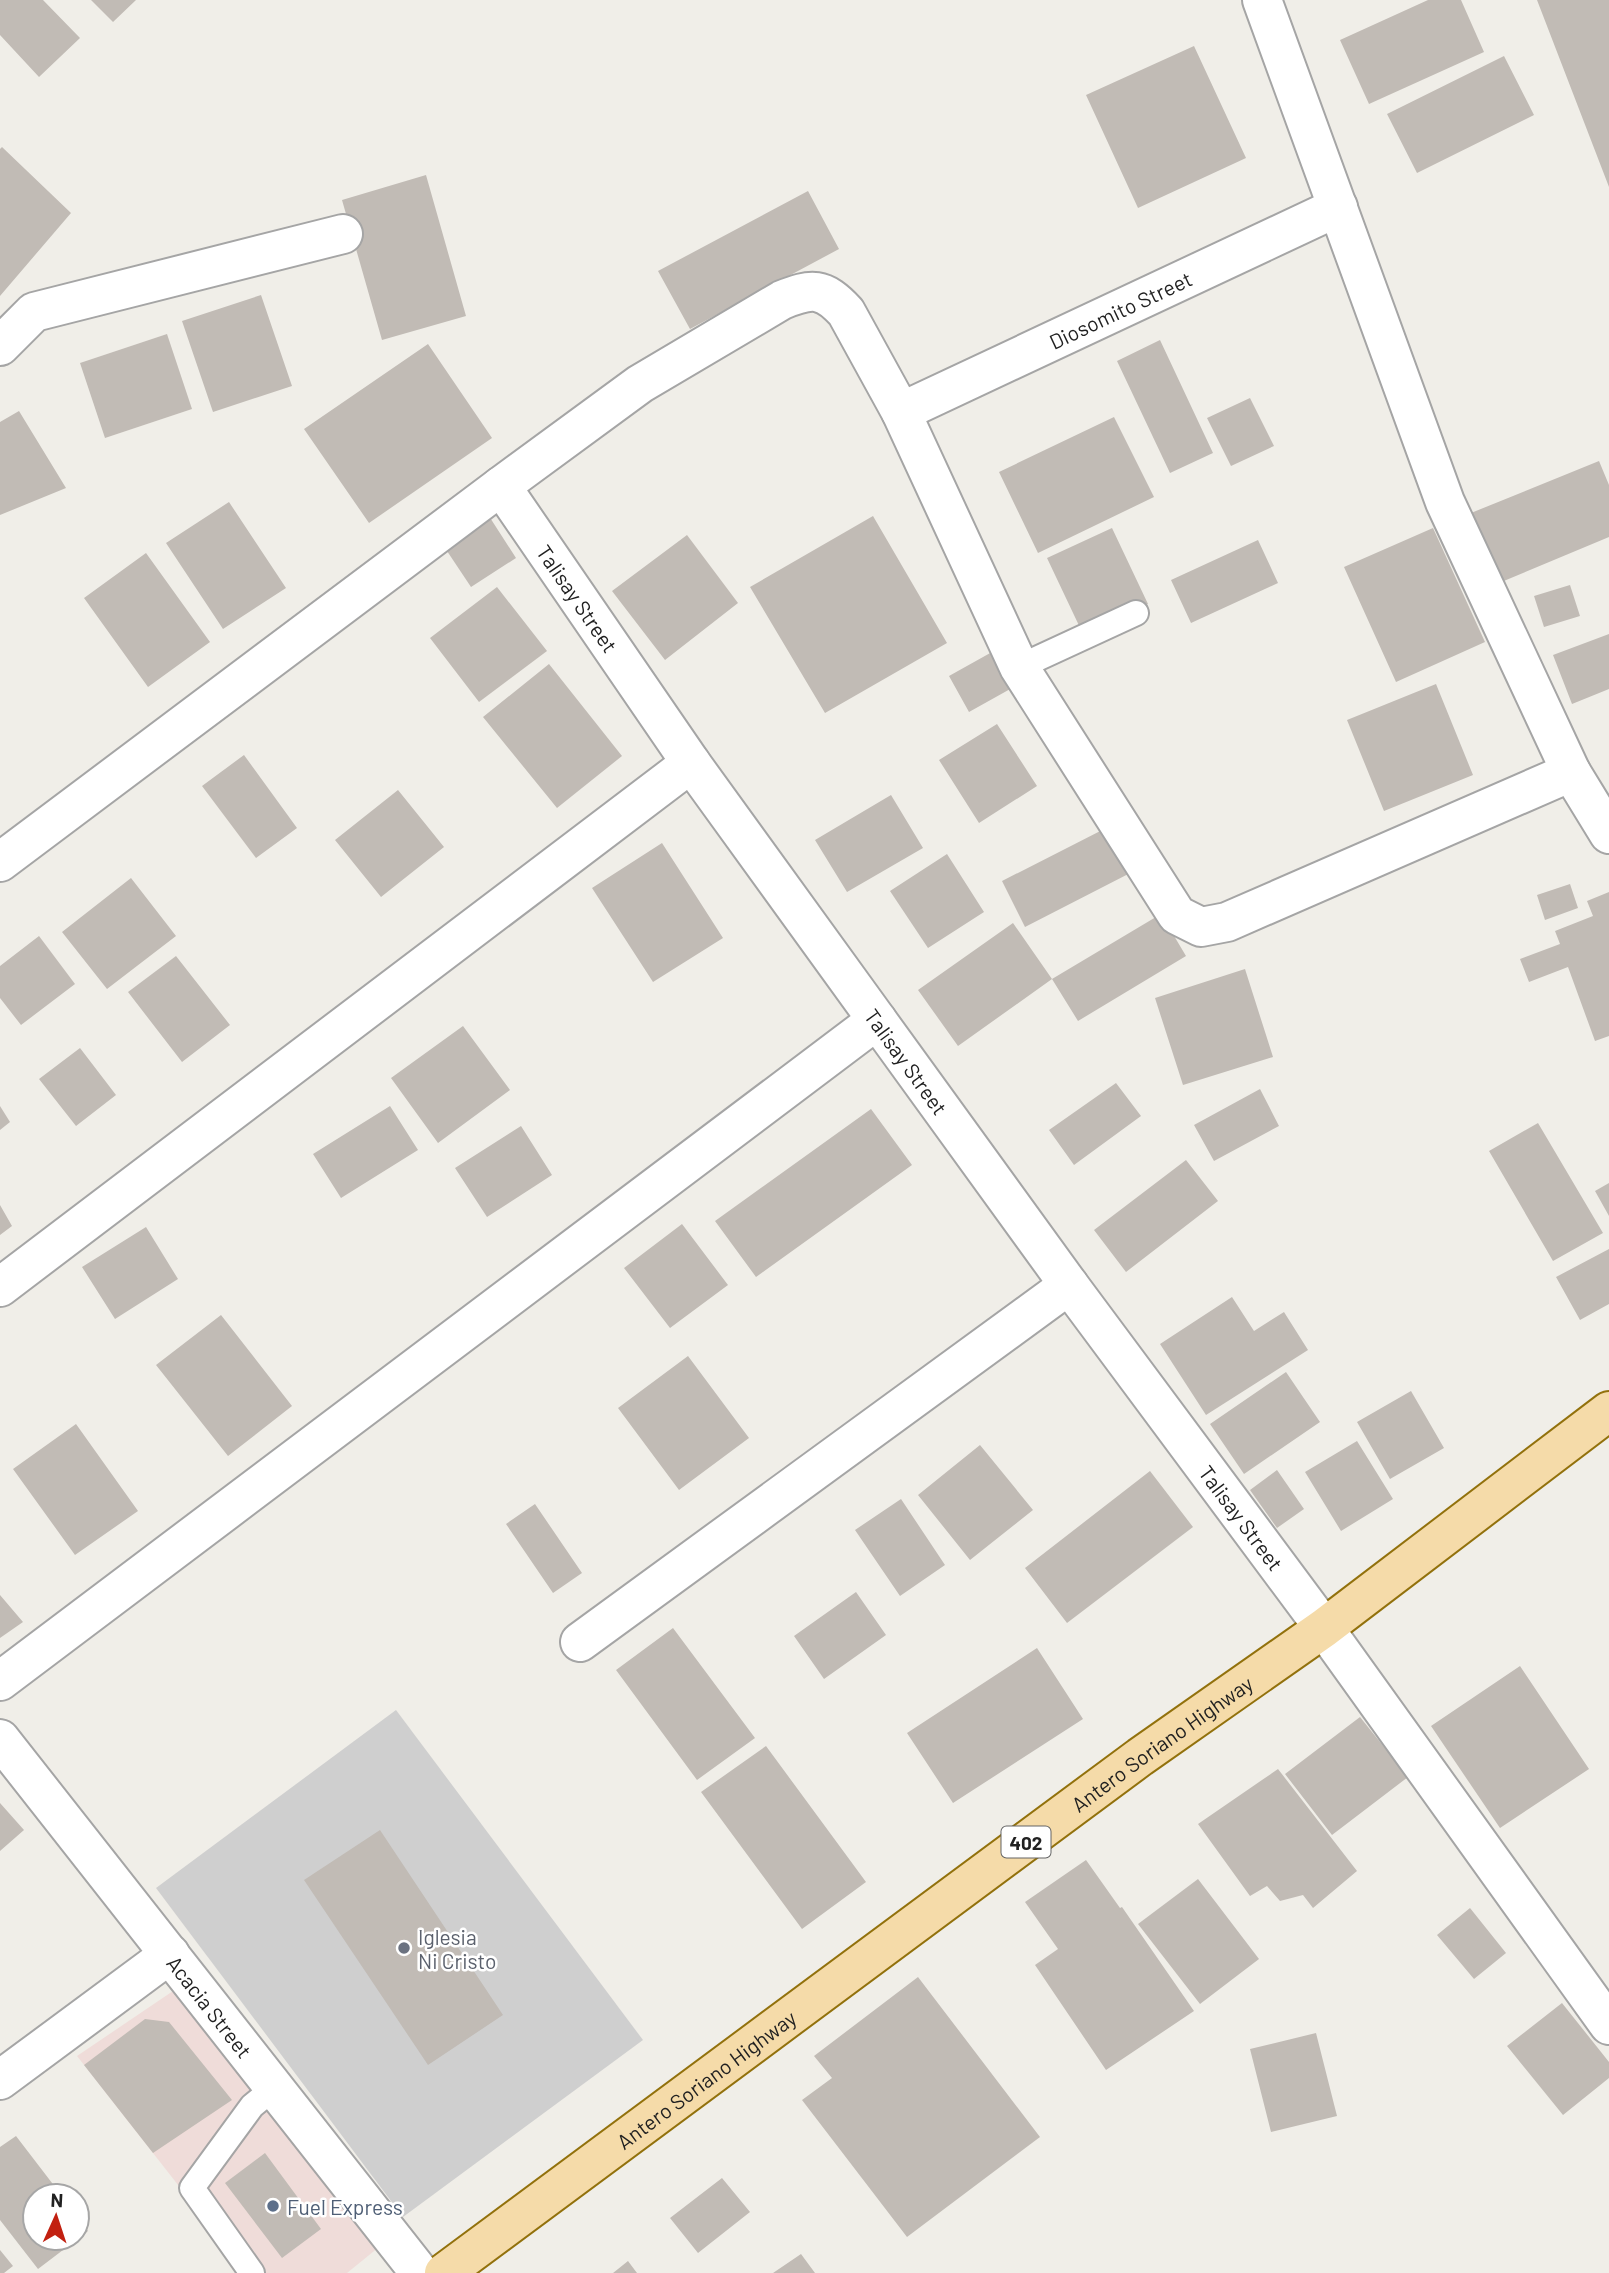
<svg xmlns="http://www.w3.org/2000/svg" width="1609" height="2273" font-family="Barlow,sans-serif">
	<rect width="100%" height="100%" fill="#f0eee8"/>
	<path fill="#efdcd9" d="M176,1989L384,2243L347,2273H247L77,2056Z"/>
	<path fill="#cfcfcf" d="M396,1710L643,2040L403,2217L156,1888Z"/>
	<path fill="#c1bbb5" d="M0,0H43L80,38L39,77L0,35Z
		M91,0H136L113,22Z
		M1428,0H1461L1484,52L1369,104L1340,40Z
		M1537,0H1609V187Z
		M1194,46L1246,158L1138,208L1086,95Z
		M1504,56L1534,115L1417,173L1387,114Z
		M2,147L71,213L0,296V149Z
		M426,175L466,316L382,340L342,200Z
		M808,191L839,249L690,329L658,271Z
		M261,295L292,386L213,412L182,321Z
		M167,334L192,409L105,438L80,363Z
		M1160,340L1213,453L1170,473L1117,361Z
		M428,344L492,438L369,523L304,429Z
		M1250,398L1274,446L1231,466L1207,418Z
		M19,411L66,488L0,515V422Z
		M1114,417L1154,497L1038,553L999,472Z
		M1599,461L1609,485V537L1499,583L1471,513Z
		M229,502L286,588L223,629L166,543Z
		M487,513L516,558L471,587L441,542Z
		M873,516L947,643L825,713L750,587Z
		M1112,528L1148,604L1083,634L1047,558Z
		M1433,528L1485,642L1396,682L1344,567Z
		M687,535L738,603L665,660L612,591Z
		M1258,540L1278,583L1191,623L1171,580Z
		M146,553L210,642L148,687L84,598Z
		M1570,585L1580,616L1544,627L1534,596Z
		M497,587L547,651L479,702L430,638Z
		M1609,634V689L1572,704L1553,655Z
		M992,652L1012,688L969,712L949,676Z
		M549,664L622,756L557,808L483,717Z
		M1436,684L1473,775L1384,811L1347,720Z
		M997,724L1037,786L979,823L939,760Z
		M244,755L297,828L256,858L202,786Z
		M398,790L444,847L381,897L335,840Z
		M891,795L923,848L847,892L815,840Z
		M1114,824L1138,869L1025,927L1002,881Z
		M662,843L723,938L653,982L592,888Z
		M947,854L984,912L928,948L890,891Z
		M131,878L176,936L107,989L62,932Z
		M1570,884L1578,908L1545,920L1537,895Z
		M1609,892V1036L1595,1041L1568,967L1529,982L1520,959L1560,944L1555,931L1593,916L1587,901Z
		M1161,914L1186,956L1078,1021L1052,979Z
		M1013,923L1052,979L958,1046L918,990Z
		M39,936L75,984L21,1025L0,998V966Z
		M176,956L230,1025L182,1062L128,992Z
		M1245,969L1273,1057L1183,1085L1155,998Z
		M463,1026L510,1090L438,1143L391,1078Z
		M80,1048L116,1095L76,1126L39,1079Z
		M1116,1083L1141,1116L1074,1165L1049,1130Z
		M1260,1089L1279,1126L1214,1161L1194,1125Z
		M0,1106L10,1122L0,1130Z
		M390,1106L418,1150L341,1198L313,1154Z
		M871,1109L912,1165L756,1277L715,1221Z
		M1538,1123L1603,1233L1553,1261L1489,1151Z
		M521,1126L552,1175L487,1217L455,1168Z
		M1186,1160L1218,1201L1126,1272L1094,1230Z
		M1609,1183V1216L1595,1191Z
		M0,1205L12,1226L0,1235Z
		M682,1224L728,1285L670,1328L624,1268Z
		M146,1227L178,1279L115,1319L82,1267Z
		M1609,1249V1304L1580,1320L1556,1277Z
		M1232,1297L1254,1331L1284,1312L1308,1350L1206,1415L1160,1344Z
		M221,1315L292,1406L228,1456L156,1365Z
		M688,1356L749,1438L679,1490L618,1408Z
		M1286,1372L1320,1422L1244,1474L1210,1424Z
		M1411,1391L1444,1448L1390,1479L1357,1422Z
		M76,1424L138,1511L75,1555L13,1469Z
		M1357,1441L1393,1499L1341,1531L1305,1472Z
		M980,1445L1033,1510L970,1560L918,1495Z
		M1277,1470L1304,1509L1277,1528L1250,1490Z
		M1150,1471L1193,1527L1067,1623L1025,1568Z
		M901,1499L945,1565L900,1596L855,1530Z
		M535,1504L582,1573L553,1593L506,1524Z
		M856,1592L886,1635L824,1679L794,1636Z
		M0,1595L23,1622L0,1638Z
		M673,1628L755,1738L697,1780L616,1670Z
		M1037,1648L1083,1719L953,1803L907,1733Z
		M1520,1666L1589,1769L1500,1828L1431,1726Z
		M1360,1717L1408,1777L1332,1835L1285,1774Z
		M766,1746L866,1882L802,1929L701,1792Z
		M1278,1769L1357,1871L1313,1908L1303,1895L1280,1901L1267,1886L1250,1896L1198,1824Z
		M0,1803L24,1830L0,1851Z
		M380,1830L503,2015L428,2065L304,1880Z
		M1086,1860L1120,1908L1122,1907L1194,2011L1106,2070L1035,1965L1058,1949L1025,1902Z
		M1198,1879L1259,1959L1200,2004L1138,1924Z
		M1470,1908L1506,1953L1474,1979L1437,1935Z
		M918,1977L1040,2137L907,2237L802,2100L832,2078L814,2056Z
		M1562,2003L1609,2062V2078L1563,2115L1507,2046Z
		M145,2019L169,2022L232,2100L153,2153L84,2065Z
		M1316,2033L1337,2116L1271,2132L1250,2049Z
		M16,2136L62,2196H35V2238H77V2216L88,2231L38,2269L0,2220V2147Z
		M265,2153L321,2229L282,2258L225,2183Z
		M722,2178L750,2212L698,2253L670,2218Z
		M0,2250L13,2266L4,2273H0Z
		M801,2254L815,2273H773Z
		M628,2261L637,2273H613Z"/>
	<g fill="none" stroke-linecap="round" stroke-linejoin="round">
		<defs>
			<path id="lane" d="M1019,667L1136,613
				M252,2273L192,2188L252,2106L275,2087"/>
			<g id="street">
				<path d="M0,346L34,312L343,234"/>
				<path id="s1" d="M901,412L1338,207"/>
				<path id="s2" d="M501,486L691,763L877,1020L1069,1285L1324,1628L1609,2025"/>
				<path d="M1571,772L1609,834"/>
				<path d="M0,862L501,486L640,384L782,300C812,288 823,287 846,312L901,412L1019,667L1177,915L1201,927L1227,922L1571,772L1445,502L1262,0"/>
				<path d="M0,1287L691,763"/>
				<path d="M580,1642L1069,1285"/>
				<path d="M0,1681L877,1020"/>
				<path id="s3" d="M0,1739L420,2273"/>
				<path d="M0,2080L170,1954"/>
			</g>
			<g id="primary">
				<path id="s4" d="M444,2273L1140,1757L1324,1628L1609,1411"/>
			</g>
		</defs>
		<use href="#lane" stroke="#a5a5a5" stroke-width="28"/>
		<use href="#street" stroke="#a5a5a5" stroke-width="42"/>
		<use href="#primary" stroke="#92710c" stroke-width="42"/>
		<use href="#lane" stroke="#fff" stroke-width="24"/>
		<use href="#street" stroke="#fff" stroke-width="38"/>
		<use href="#primary" stroke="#f5dba9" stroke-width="38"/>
	</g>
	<circle fill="#6b7280" stroke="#fff" stroke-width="2.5" cx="404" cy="1948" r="7"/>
	<circle fill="#5c6f8a" stroke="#fff" stroke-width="2.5" cx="273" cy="2206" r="7"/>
	<g text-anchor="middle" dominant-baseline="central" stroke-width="5" stroke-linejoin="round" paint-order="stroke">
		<rect fill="#fff" stroke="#646464" stroke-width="2" x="1001.5" y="1826.5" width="49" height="31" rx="5"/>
		<g font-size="19" font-weight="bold" fill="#212121">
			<text x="1026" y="1842">402</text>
		</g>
		<g font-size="21" fill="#212121" stroke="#fff">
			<text stroke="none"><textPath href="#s1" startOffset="242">Diosomito Street</textPath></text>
			<text stroke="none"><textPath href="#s2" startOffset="136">Talisay Street</textPath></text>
			<text stroke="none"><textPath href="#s2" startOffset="704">Talisay Street</textPath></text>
			<text stroke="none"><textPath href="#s2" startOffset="1270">Talisay Street</textPath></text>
			<text stroke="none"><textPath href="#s4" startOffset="892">Antero Soriano Highway</textPath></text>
			<text stroke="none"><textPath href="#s3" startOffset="340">Acacia Street</textPath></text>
			<text stroke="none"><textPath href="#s4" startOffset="326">Antero Soriano Highway</textPath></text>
		</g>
		<g font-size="21" fill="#5b616d" stroke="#fff" text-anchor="start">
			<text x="418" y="1936">Iglesia<tspan x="418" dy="24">Ni Cristo</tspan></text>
		</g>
		<g font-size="21" fill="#4e5e75" stroke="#fff" text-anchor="start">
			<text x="287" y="2206">Fuel Express</text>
		</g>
	</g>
	<g transform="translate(56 2217) rotate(3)"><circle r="33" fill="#ffffff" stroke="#a6a6a6" stroke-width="2"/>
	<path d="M0-5L12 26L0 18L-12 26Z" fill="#c22010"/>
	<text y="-10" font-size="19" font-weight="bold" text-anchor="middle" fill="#212121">N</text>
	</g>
</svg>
